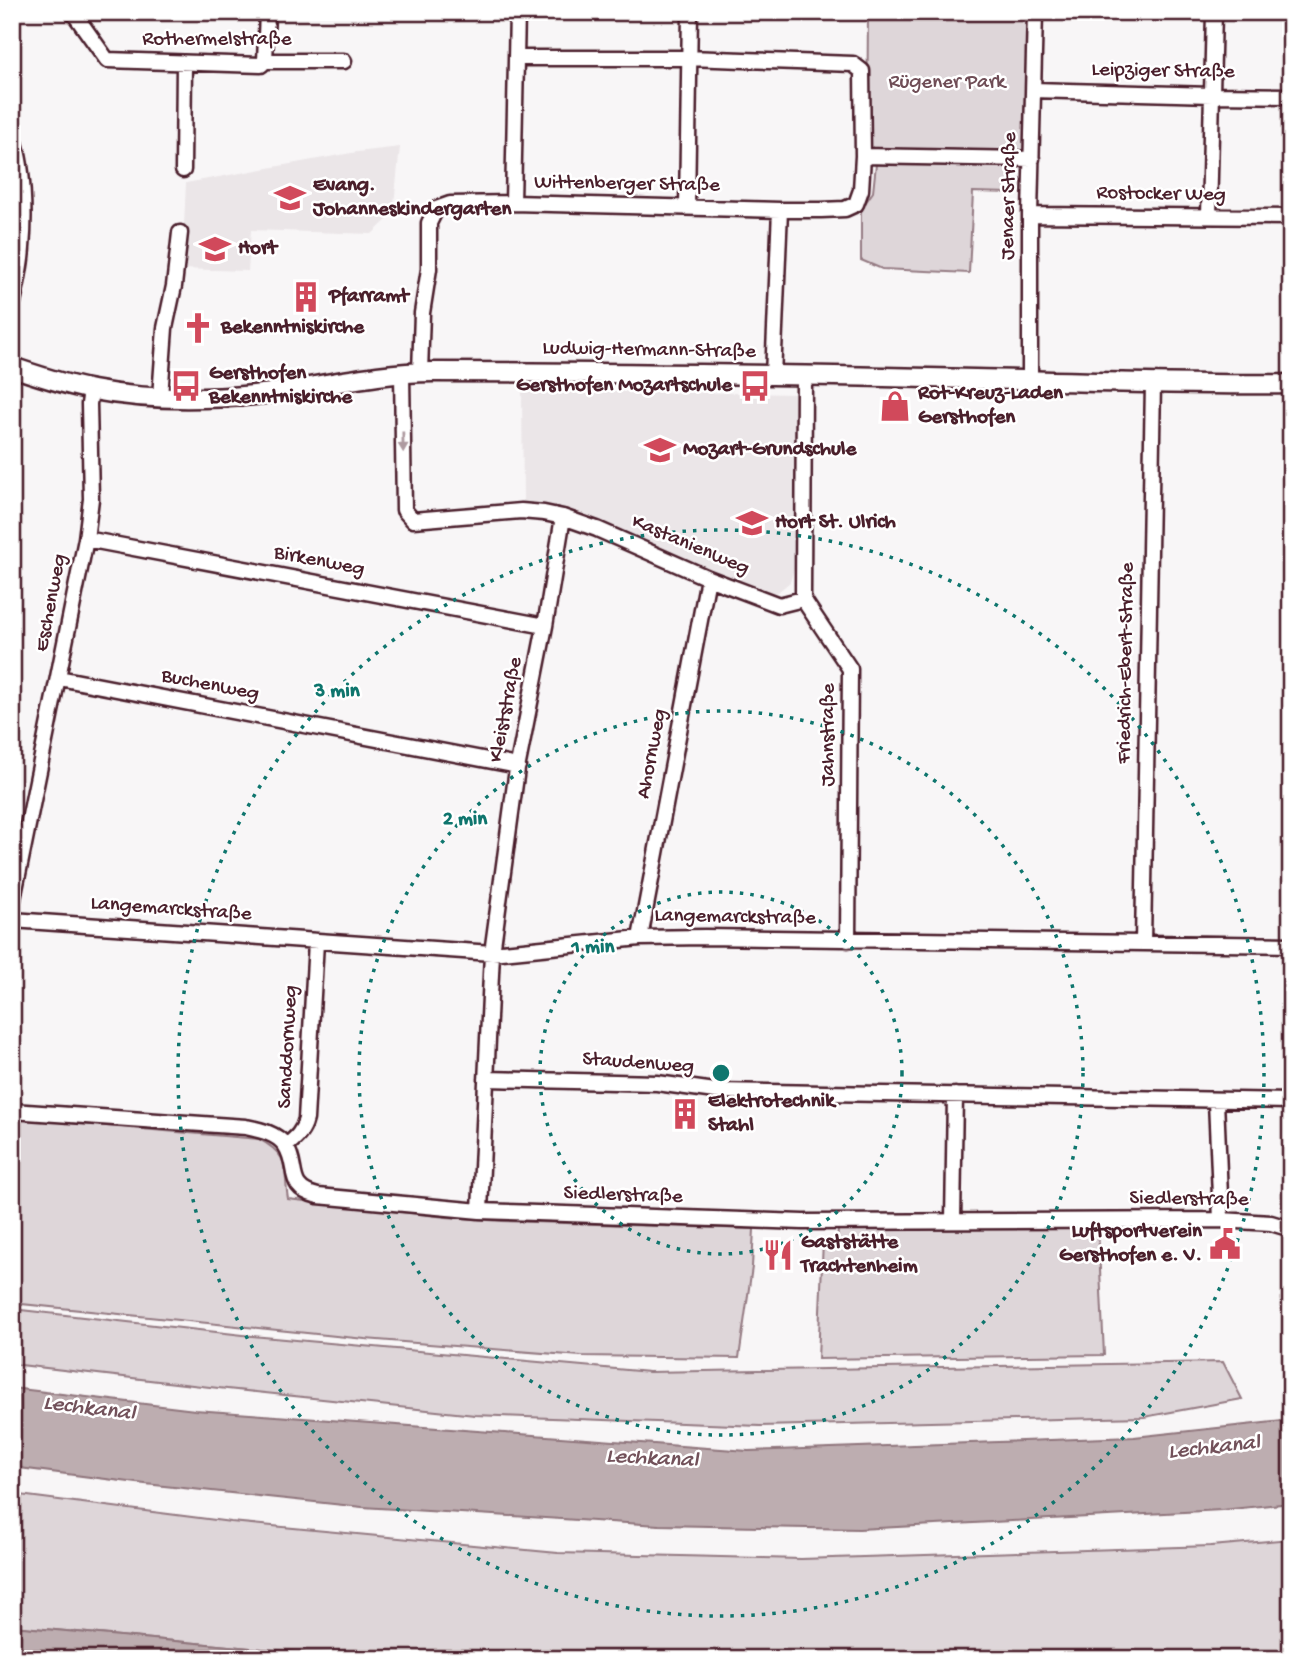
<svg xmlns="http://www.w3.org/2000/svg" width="1303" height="1671" font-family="'Gochi Hand',sans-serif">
	<rect width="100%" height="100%" fill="#f8f6f7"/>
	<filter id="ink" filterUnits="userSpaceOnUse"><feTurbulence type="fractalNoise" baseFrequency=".0143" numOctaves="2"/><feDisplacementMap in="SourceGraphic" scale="14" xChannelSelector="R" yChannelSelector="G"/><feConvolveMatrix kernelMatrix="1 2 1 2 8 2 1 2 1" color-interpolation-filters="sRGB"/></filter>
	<g filter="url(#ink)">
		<path fill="#ebe6e8" d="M400,147L393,214L372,234L251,230L248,271L179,269L184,225L186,183L357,152Z
			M522,390L799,394L794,569L790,582L778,592L767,593L570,510L523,505Z"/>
		<path fill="#ded6d9" stroke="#947a82" stroke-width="2" d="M868,12H1027L1024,153L867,151Z
			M876,164L1012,166L1011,193L973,192L969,273L882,269L861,260V209L873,192Z
			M12,1118L259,1139C291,1156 283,1168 288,1199L446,1217L502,1221L754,1229L752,1267L739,1358L581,1356L365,1339L12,1303V1230L21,1179L12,1177Z
			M1098,1227L1104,1355L818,1359L823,1240L837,1241L838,1230Z
			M12,1309L252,1336L649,1372L1223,1362L1242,1399L1144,1417L760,1426L475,1415L227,1389L12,1364Z
			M12,1494L231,1522L558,1553L801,1559L1211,1546L1291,1539V1654L1216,1659H477L306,1653L12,1626Z"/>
		<path fill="#bdadb0" stroke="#8f747b" stroke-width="2" d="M12,1388L195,1410L748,1451L1134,1437L1291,1420V1503L1222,1510L859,1529L659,1525L362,1507L145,1484L12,1467Z
			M12,1626L306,1653L477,1659H12Z
			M1291,1654V1659H1216H1217Z"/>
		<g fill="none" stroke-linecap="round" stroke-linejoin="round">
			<defs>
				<path id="minor" d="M73,12L107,60L261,65L265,61H344
					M265,61L267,12
					M1033,90L1212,95L1291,96
					M12,134C24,164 25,216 22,248C21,268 16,288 12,307
					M863,156L1032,159
					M183,170L184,63
					M513,203L517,12
					M687,207L690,12
					M1030,215L1291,217
					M1209,216L1214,12
					M420,372L422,313L429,269V223L436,209L450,204L513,203L780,210H821L845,209L856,204L861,190L863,156L862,71L853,64L688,58H516
					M402,374L404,510L413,520L521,511L544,513L563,517L597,529L708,578L779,605L803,599
					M773,376L780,210
					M804,376L803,599L850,669L848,940
					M1030,381V215L1035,12
					M160,397L165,328L174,286L180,233
					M86,539L545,626
					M59,678L518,766
					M12,904L86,539L91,499L89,404L91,390
					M12,920L492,953L640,938L705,937L1291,945
					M640,938L708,578
					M1143,943L1153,383
					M486,1079L657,1083L715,1091L1291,1101
					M1216,1101L1221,1220
					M12,1111L246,1127C260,1130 276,1133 285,1145C300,1167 284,1188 318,1196L480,1211L803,1222L1221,1220L1271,1223L1291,1229
					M286,1146C296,1138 303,1132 306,1119L316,942
					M480,1211L492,953L517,769L545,626L563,517
					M953,1221L955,1095"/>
				<path id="tertiary" d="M12,367C39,376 65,385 93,390C145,400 200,400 254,395C313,389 372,372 433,372C613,372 794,375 975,379C1080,381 1185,386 1291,384"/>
			</defs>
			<use href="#minor" stroke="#4a1f2b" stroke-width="19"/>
			<use href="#tertiary" stroke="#4a1f2b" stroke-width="23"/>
			<use href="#minor" stroke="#fff" stroke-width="14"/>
			<use href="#tertiary" stroke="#fff" stroke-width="18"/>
		</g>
		<defs><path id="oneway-solid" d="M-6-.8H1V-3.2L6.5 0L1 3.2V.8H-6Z" transform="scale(1.75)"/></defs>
		<use fill="#ae9aa0" href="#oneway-solid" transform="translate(403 442) rotate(89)"/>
	</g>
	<g fill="none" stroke="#0f766e" stroke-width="3.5" stroke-dasharray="3.5 7">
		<circle cx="721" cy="1073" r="181"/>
		<circle cx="721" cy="1073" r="362"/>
		<circle cx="721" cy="1073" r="543"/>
	</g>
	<defs>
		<symbol id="school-bare" viewBox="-9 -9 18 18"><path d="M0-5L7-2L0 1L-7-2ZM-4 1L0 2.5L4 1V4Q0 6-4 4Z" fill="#d1495b" stroke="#fff" stroke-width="2.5" paint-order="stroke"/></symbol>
		<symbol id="building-bare" viewBox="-9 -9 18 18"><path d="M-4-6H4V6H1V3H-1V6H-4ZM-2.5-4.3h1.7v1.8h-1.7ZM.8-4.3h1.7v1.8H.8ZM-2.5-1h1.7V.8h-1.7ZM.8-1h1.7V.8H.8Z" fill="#d1495b" stroke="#fff" stroke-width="2.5" paint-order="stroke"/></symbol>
		<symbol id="church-bare" viewBox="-9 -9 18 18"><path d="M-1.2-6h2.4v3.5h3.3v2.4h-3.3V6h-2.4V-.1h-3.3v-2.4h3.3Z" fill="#d1495b" stroke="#fff" stroke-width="2.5" paint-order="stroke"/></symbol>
		<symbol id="bus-bare" viewBox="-9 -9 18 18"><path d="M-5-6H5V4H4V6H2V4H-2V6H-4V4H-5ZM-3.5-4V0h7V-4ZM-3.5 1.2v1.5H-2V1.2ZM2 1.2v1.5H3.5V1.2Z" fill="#d1495b" stroke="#fff" stroke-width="2.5" paint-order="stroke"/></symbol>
		<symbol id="shop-bare" viewBox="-9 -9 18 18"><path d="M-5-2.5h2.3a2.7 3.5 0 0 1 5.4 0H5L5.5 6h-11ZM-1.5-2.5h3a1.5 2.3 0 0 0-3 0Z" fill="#d1495b" stroke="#fff" stroke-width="2.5" paint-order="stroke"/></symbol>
		<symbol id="civic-bare" viewBox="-9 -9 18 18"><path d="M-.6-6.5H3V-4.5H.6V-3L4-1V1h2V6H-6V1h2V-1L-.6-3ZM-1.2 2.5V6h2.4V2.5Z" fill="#d1495b" stroke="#fff" stroke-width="2.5" paint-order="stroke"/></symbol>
		<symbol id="restaurant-bare" viewBox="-9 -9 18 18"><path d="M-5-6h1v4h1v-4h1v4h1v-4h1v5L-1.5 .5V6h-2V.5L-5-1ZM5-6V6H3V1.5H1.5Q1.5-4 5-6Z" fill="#d1495b" stroke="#fff" stroke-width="2.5" paint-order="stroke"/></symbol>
	</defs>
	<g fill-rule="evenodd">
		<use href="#school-bare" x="268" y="176" width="44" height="44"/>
		<use href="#school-bare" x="193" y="227" width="44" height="44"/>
		<use href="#building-bare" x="284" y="275" width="44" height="44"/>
		<use href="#church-bare" x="176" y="306" width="44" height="44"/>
		<use href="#bus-bare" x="164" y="364" width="44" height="44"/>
		<use href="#bus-bare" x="733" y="364" width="44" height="44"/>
		<use href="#shop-bare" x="873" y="384" width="44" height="44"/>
		<use href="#school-bare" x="638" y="428" width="44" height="44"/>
		<use href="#school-bare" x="730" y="501" width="44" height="44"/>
		<use href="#building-bare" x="663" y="1092" width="44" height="44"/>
		<use href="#civic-bare" x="1203" y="1222" width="44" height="44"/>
		<use href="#restaurant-bare" x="756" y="1233" width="44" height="44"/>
	</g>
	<g text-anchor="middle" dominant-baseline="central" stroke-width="5" stroke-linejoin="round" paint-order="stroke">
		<g font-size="21" fill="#4a1f2b" stroke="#fff">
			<text x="217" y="40">Rothermelstraße</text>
			<text transform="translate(1163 72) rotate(1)">Leipziger Straße</text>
			<text transform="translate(627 185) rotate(1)">Wittenberger Straße</text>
			<text transform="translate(1161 195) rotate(1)">Rostocker Weg</text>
			<text transform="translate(1010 196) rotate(-89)">Jenaer Straße</text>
			<text transform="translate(649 351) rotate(1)">Ludwig-Hermann-Straße</text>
			<text transform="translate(690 546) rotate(23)">Kastanienweg</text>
			<text transform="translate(319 562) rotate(11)">Birkenweg</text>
			<text transform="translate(52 603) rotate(-79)">Eschenweg</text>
			<text transform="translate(1127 663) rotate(-89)">Friedrich-Ebert-Straße</text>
			<text transform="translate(210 686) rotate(11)">Buchenweg</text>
			<text transform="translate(507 710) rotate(-79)">Kleiststraße</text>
			<text transform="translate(829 735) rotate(-90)">Jahnstraße</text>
			<text transform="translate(653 754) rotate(-79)">Ahornweg</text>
			<text transform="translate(171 910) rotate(4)">Langemarckstraße</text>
			<text transform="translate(735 918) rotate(1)">Langemarckstraße</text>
			<text transform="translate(289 1047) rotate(-87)">Sanddornweg</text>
			<text transform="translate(638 1064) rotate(4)">Staudenweg</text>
			<text transform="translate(623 1196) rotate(2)">Siedlerstraße</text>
			<text transform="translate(1189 1200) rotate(1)">Siedlerstraße</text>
		</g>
		<g font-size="21" fill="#6f4d56" stroke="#fff">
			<text x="947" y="83">Rügener Park</text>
		</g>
		<g font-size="21" font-weight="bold" fill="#4a1f2b" stroke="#fff" text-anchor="start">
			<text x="313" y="186">Evang.<tspan x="313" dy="24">Johanneskindergarten</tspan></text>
			<text x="238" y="249">Hort</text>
			<text x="329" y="297">Pfarramt</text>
			<text x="221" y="328">Bekenntniskirche</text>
			<text x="209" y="374">Gersthofen<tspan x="209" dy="24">Bekenntniskirche</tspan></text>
			<text x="732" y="386" text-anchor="end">Gersthofen Mozartschule</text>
			<text x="918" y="394">Rot-Kreuz-Laden<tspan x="918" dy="24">Gersthofen</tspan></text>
			<text x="683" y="450">Mozart-Grundschule</text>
			<text x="775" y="523">Hort St. Ulrich</text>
			<text x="708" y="1102">Elektrotechnik<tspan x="708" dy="24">Stahl</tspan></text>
			<text x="1202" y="1232" text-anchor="end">Luftsportverein<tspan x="1202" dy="24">Gersthofen e. V.</tspan></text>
			<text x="801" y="1243">Gaststätte<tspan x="801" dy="24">Trachtenheim</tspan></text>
		</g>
		<g font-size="23" font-style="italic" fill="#72515a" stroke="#fff">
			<text transform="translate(89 1409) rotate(7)">Lechkanal</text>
			<text transform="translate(1214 1448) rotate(-6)">Lechkanal</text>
			<text transform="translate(652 1459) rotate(3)">Lechkanal</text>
		</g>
	</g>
	<circle cx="721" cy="1073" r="10" fill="#0f766e" stroke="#fff" stroke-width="3.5"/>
	<g font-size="21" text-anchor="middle" font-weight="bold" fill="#0f766e" stroke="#fff" stroke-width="5" stroke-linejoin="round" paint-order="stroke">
		<text x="337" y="696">3 min</text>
		<text x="465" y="824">2 min</text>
		<text x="593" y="952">1 min</text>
	</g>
	<rect width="1303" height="1671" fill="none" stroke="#fff" stroke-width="42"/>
	<rect x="21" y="21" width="1261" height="1629" fill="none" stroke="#4a1f2b" stroke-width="2.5" filter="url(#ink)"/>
</svg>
